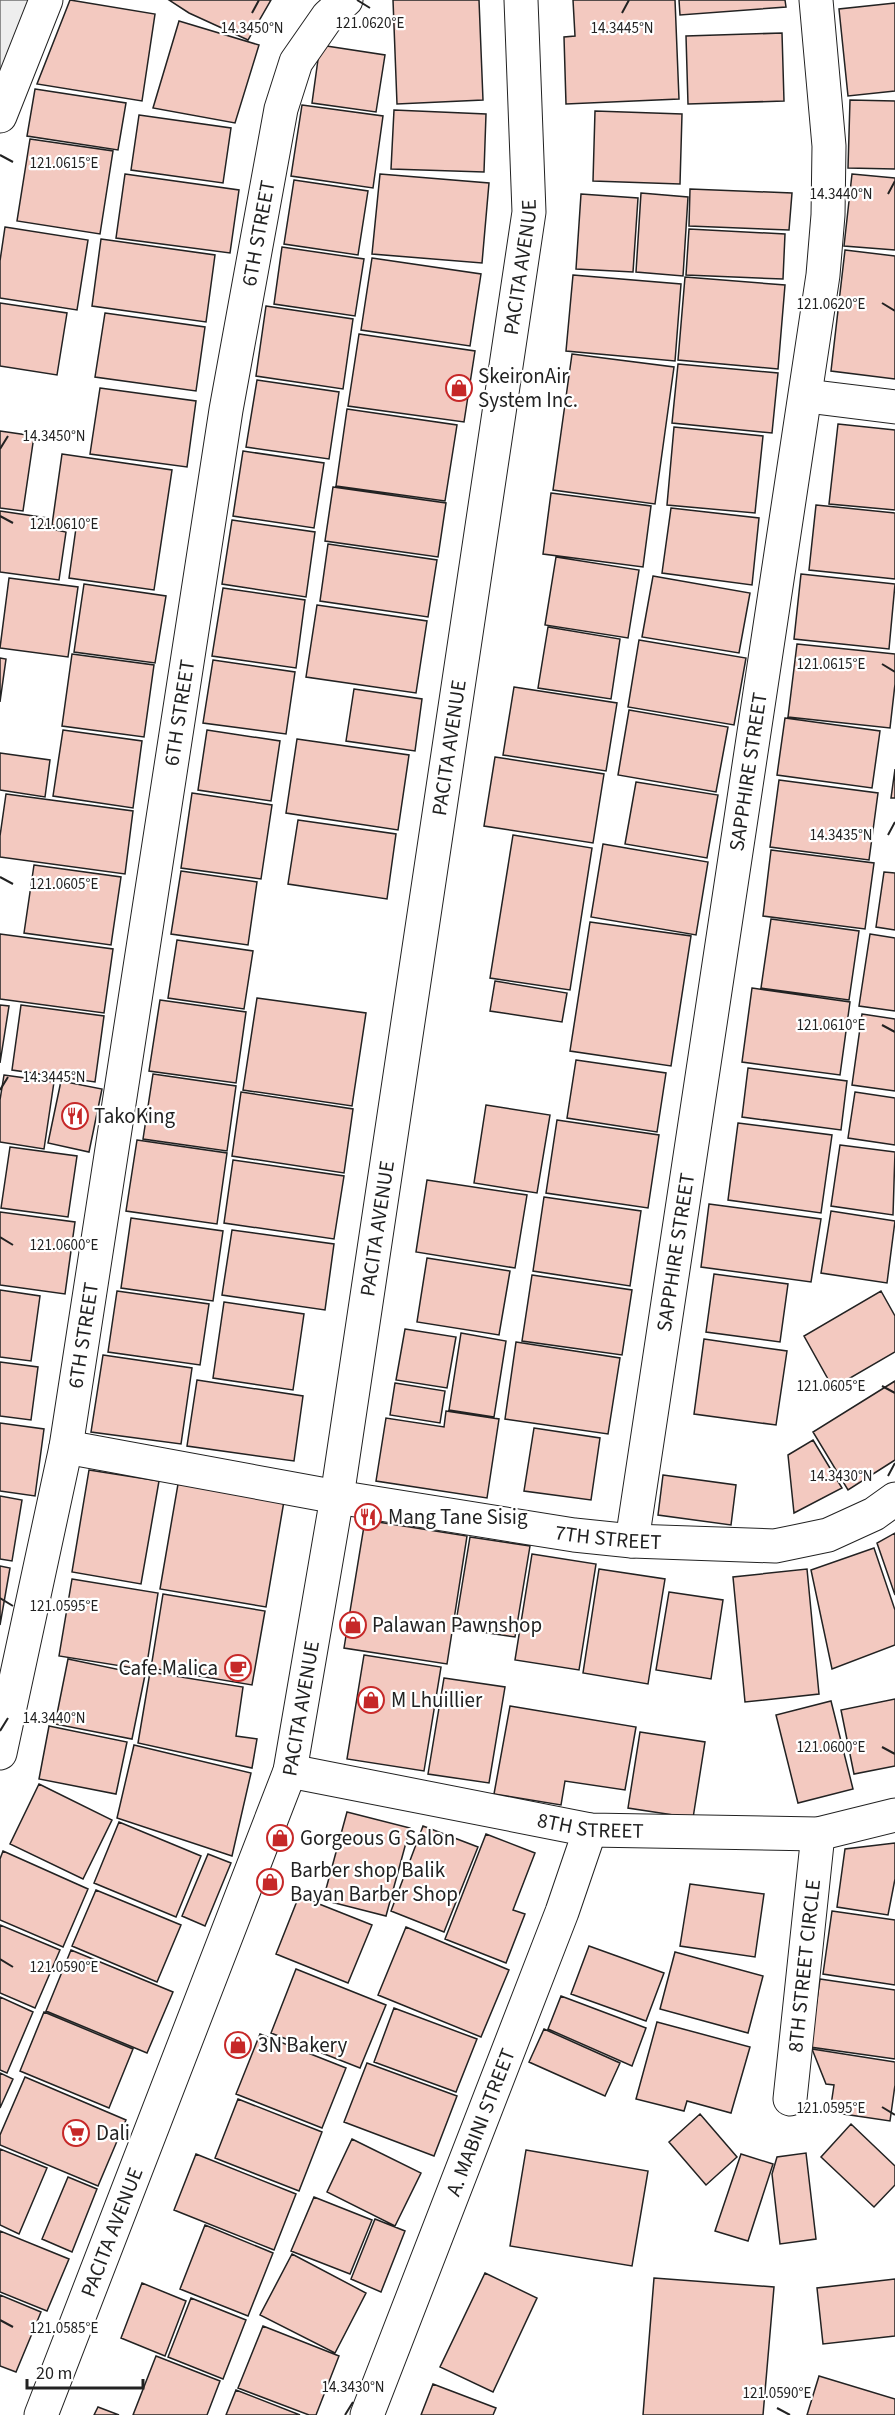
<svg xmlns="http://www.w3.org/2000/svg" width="895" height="2415" font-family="'Source Sans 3',sans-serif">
	<rect width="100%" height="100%" fill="#fff"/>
	<path fill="#eee" stroke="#6f6f6f" stroke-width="1.5" d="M0,0H39L0,97Z"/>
	<path fill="#f3c9c0" stroke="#222" stroke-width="1.5" d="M70,0L155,14L142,101L37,84Z
		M169,0H271L248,40L189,13Z
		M393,0H479L483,100L397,104Z
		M573,0H675L679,99L566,104L564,37L575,36Z
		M679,0H785L786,7L680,15Z
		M895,3V91L848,96L839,9Z
		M179,21L259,45L235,123L153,108Z
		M782,33L784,101L688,104L686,36Z
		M320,45L385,55L376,112L312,103Z
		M35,89L126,103L118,150L27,136Z
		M850,100L895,101V169L848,168Z
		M302,105L383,116L373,188L291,176Z
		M394,110L486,114L484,172L391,169Z
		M595,111L682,114L680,184L593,181Z
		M139,115L231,128L223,183L131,170Z
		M30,139L113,151L100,234L17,221Z
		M125,174L239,190L230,253L116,238Z
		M380,174L489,183L482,263L372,254Z
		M852,174L895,178V250L844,246Z
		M294,180L368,191L358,255L284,244Z
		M690,189L792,193L789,230L689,226Z
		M641,193L688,197L683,276L636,272Z
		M581,194L638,198L633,272L576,269Z
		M5,227L88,240L77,310L0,298V261Z
		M689,229L785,234L783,279L686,275Z
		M101,239L215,255L206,322L92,306Z
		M282,247L364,259L355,316L274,304Z
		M845,250L895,256V379L831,371Z
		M372,258L481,274L470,346L361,330Z
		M573,275L681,284L675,361L566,351Z
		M685,277L785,285L778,369L678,360Z
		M0,303L67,313L57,375L0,366Z
		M266,306L353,319L343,389L256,376Z
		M105,313L205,327L196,391L95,377Z
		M359,334L475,351L464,422L348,406Z
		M572,354L674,367L655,504L553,490Z
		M678,364L778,373L772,433L672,423Z
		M257,380L339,392L329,459L246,447Z
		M100,388L196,401L187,467L90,454Z
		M347,409L457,425L445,501L336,486Z
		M838,424L895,430V510L829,504Z
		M674,427L763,436L755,513L667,505Z
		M0,431L34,436L23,511L0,508Z
		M243,451L324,463L314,528L233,516Z
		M62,454L172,470L154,590L69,578L76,528L52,525Z
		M333,487L446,503L438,557L325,541Z
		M551,493L651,506L643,567L543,554Z
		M816,505L895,513V579L809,570Z
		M671,508L759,518L752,585L662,573Z
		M0,511L47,518L45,528L66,532L59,580L0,572Z
		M232,520L315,532L306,597L222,584Z
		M328,544L437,560L428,617L320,601Z
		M556,557L639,570L628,638L545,625Z
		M801,574L895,584L889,649L794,639Z
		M653,576L750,593L739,653L642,637Z
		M9,578L78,587L68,657L0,648Z
		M84,584L166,596L155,663L74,652Z
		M223,588L305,600L296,668L212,656Z
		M317,605L427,621L416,693L306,677Z
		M548,627L620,639L611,699L538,688Z
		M639,640L746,658L734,725L628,707Z
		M797,644L895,654V684L890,728L788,717Z
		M72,654L154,665L144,737L62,726Z
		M0,658L6,659L0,702Z
		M213,660L295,672L286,734L203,723Z
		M514,687L617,703L606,771L503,755Z
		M354,689L422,699L415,751L346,741Z
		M629,710L728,727L716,792L618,775Z
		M785,718L880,731L872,788L777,775Z
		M63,730L142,741L133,808L53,796Z
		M207,730L280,741L271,801L198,790Z
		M297,739L409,755L398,830L286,813Z
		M0,753L50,760L45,797L0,790Z
		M495,757L604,774L593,843L484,826Z
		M895,769V798H891Z
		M779,780L878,793L869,860L770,847Z
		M636,782L718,795L707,858L625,844Z
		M192,793L272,805L261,879L181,868Z
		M6,794L133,811L125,874L0,857V836Z
		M298,820L396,834L387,899L288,884Z
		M513,835L592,848L570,990L490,978Z
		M603,844L708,862L696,935L591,917Z
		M771,850L874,863L865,929L763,916Z
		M34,865L121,877L111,945L24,933Z
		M181,871L257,882L248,945L171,934Z
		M884,872L895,873V930L876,927Z
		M771,919L859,931L849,1000L761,988Z
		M590,922L691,936L671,1066L570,1051Z
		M0,934L113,949L104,1013L0,999Z
		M870,934L895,938V1011L859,1006Z
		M177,940L253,951L244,1009L168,998Z
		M495,981L567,993L562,1022L490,1011Z
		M752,988L850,1002L840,1075L742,1062Z
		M257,998L366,1013L352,1106L243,1090Z
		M160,1000L246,1012L236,1083L149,1071Z
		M0,1005L9,1006L0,1063Z
		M21,1005L104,1016L95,1082L12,1070Z
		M862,1014L895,1019V1091L852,1085Z
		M576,1060L666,1073L657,1132L567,1118Z
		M748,1068L847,1081L841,1130L742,1117Z
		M153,1074L236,1086L227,1151L143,1139Z
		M4,1075L54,1082L44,1149L0,1142V1100Z
		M61,1081L102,1089L89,1152L48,1143Z
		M241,1092L353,1109L344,1173L232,1156Z
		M855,1092L895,1098V1145L848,1138Z
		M486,1105L550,1115L537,1193L474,1183Z
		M557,1120L659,1135L648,1208L546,1193Z
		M738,1123L832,1135L821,1213L728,1200Z
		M137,1140L227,1153L217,1224L126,1211Z
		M840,1145L895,1152L893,1215L831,1206Z
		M10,1147L77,1156L68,1217L1,1208Z
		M233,1160L344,1176L334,1239L224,1223Z
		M427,1180L527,1195L515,1268L416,1252Z
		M544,1197L641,1211L630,1286L533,1271Z
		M709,1204L821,1219L811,1282L701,1267Z
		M831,1211L895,1221L887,1283L821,1273Z
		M0,1212L75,1222L65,1294L0,1285Z
		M131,1218L223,1231L213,1301L121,1288Z
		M232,1230L334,1244L325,1310L222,1295Z
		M427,1258L510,1271L499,1335L417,1322Z
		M714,1274L788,1284L780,1342L706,1332Z
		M532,1275L632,1290L622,1355L522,1341Z
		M0,1290L40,1296L31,1361L0,1357Z
		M117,1291L209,1304L200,1365L108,1352Z
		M881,1291L895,1316V1352L833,1388L804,1336Z
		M224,1302L304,1314L293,1390L213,1378Z
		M405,1329L456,1337L447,1388L396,1380Z
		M461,1333L506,1341L494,1417L449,1410Z
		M704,1339L787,1351L776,1425L694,1414Z
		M516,1342L620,1358L608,1434L505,1419Z
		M103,1355L192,1368L181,1444L91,1432Z
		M0,1362L38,1367L31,1420L0,1416Z
		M197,1380L303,1396L294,1461L187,1446Z
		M895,1381V1460L848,1490L813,1432Z
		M395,1383L445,1391L440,1423L390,1415Z
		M446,1411L499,1419L487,1498L376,1481L386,1418L444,1427Z
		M0,1423L44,1429L35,1496L0,1491Z
		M534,1428L600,1438L591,1500L524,1491Z
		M813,1440L842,1488L794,1513L788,1455Z
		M89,1470L159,1481L141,1584L72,1572Z
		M663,1475L736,1485L731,1525L658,1515Z
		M178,1484L284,1501L266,1607L160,1589Z
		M0,1496L22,1500L12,1561L0,1559Z
		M365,1520L467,1536L447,1664L344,1648Z
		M895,1533V1595L877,1543Z
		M470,1537L530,1546L515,1637L455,1628Z
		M874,1548L895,1610V1645L832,1669L811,1570Z
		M532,1554L596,1564L579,1670L515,1660Z
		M0,1566L10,1568L0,1625Z
		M599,1569L665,1579L648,1684L583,1673Z
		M807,1569L819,1694L745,1702L733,1577Z
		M72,1579L158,1593L146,1670L59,1656Z
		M669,1592L723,1600L711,1679L656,1670Z
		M163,1594L265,1611L252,1685L151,1668Z
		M364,1655L441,1667L424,1771L347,1759Z
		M68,1659L145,1675L132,1739L55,1724Z
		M150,1672L243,1687L236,1736L257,1739L252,1768L138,1743Z
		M444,1678L505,1687L489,1783L428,1774Z
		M895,1699V1766L854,1774L841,1710Z
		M831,1701L853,1789L798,1803L776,1715Z
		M510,1706L636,1727L625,1790L565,1781L561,1805L494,1794Z
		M49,1726L127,1742L116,1794L39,1779Z
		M640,1732L705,1742L693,1818L628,1808Z
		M134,1745L251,1773L232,1856L117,1818Z
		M39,1784L112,1820L83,1879L10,1844Z
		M347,1812L410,1828L386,1916L323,1900Z
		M119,1822L201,1856L176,1917L94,1883Z
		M423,1826L478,1847L444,1932L391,1911Z
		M486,1834L535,1853L513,1910L525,1914L506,1963L445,1939Z
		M895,1843V1879L888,1915L837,1907L845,1849Z
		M3,1851L88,1889L63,1947L0,1920V1859Z
		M208,1854L231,1863L205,1926L182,1916Z
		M690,1884L764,1894L755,1957L680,1946Z
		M96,1890L181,1925L157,1982L72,1946Z
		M299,1896L372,1925L348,1983L276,1954Z
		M832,1911L895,1920V1985L823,1974Z
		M0,1925L60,1950L35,2008L0,1993Z
		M406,1927L509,1970L481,2037L378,1995Z
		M589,1946L664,1973L646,2021L571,1994Z
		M71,1950L173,1992L147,2053L46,2011Z
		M675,1952L763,1976L748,2033L660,2009Z
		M296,1969L386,2005L360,2068L271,2033Z
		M820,1979L895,1990V2059L810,2047Z
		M561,1996L646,2028L632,2066L548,2029Z
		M0,1997L33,2012L7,2073L0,2070Z
		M394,2008L477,2039L456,2092L374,2062Z
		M44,2012L133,2049L109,2108L20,2071Z
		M657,2022L750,2047L731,2113L687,2101L684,2111L636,2099Z
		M544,2029L620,2063L605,2096L529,2062Z
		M260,2034L346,2068L322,2128L236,2094Z
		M812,2049L895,2062V2085L890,2121L830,2112L834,2085L826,2084Z
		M367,2063L457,2096L434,2156L344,2122Z
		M0,2073L13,2079L0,2108Z
		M25,2077L126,2120L98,2186L0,2145V2135Z
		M238,2099L322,2132L299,2191L215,2158Z
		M700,2114L737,2157L706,2185L669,2142Z
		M851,2124L895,2166V2185L874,2207L821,2157Z
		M352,2139L421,2173L395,2226L327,2192Z
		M0,2149L47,2168L19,2234L0,2225Z
		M526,2150L648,2171L632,2266L510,2246Z
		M806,2153L816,2239L780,2244L772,2174L777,2157Z
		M196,2154L296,2194L274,2250L174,2210Z
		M741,2154L773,2164L748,2241L715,2231Z
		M68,2177L97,2189L72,2252L42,2239Z
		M314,2197L372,2220L350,2274L291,2251Z
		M375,2219L405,2231L381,2292L351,2279Z
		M205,2225L273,2253L248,2316L180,2289Z
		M0,2231L69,2259L47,2311L0,2292Z
		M292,2254L366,2293L335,2353L260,2315Z
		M485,2273L537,2298L493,2392L440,2367Z
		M654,2278L774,2287L763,2415H643Z
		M895,2279V2336L823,2344L817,2288Z
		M142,2283L186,2301L165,2356L121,2338Z
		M0,2295L41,2312L16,2372L0,2366Z
		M191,2298L246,2320L223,2379L168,2357Z
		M263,2326L339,2356L316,2415H309L238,2388Z
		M156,2356L220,2381L207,2415H133Z
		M819,2376L895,2399V2415H807Z
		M433,2384L496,2408L493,2415H421Z
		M236,2390L300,2415H226Z
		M98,2407L119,2415H94Z"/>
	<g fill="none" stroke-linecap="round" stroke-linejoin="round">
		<defs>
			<g id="street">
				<path d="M0,116L46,0"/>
				<path d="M807,396L895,407"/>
				<path id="s1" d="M66,1447L337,1497L574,1535L632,1541L775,1546L828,1535L874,1514L895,1499"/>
				<path id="s2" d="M632,1541L823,275L828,215L829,146L816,0"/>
				<path id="s3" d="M0,1753L66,1447L226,410L281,109L296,62L328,16L346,0"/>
				<path id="s4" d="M290,1771L590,1830L818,1834L895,1815"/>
				<path id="s5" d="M790,2099L818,1834"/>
				<path id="s6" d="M367,2415L562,1912L590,1830"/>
			</g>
			<g id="secondary">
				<path id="s7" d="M41,2415L290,1771L337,1497L529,212L521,0"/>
			</g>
		</defs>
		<use href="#street" stroke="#222" stroke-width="35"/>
		<use href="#secondary" stroke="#222" stroke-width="35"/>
		<use href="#street" stroke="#fff" stroke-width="33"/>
		<use href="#secondary" stroke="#fff" stroke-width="33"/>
	</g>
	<path fill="none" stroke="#222" stroke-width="2" d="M357,0L370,8M252,13L259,0M622,13L629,0M0,155L13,162M888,194L895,181M882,303L895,311M0,449L8,436M0,516L13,523M882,664L895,672M888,835L895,822M0,877L13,884M882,1025L895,1032M0,1090L8,1077M0,1237L13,1245M882,1386L895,1393M888,1476L895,1463M0,1598L13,1606M0,1731L8,1718M882,1747L895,1754M0,1959L13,1967M882,2107L895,2115M0,2320L13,2327M777,2408L790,2415M345,2415L353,2402"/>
	<defs>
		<symbol id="shop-ring" viewBox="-11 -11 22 22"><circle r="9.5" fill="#fff" stroke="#c62828" stroke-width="1.5"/><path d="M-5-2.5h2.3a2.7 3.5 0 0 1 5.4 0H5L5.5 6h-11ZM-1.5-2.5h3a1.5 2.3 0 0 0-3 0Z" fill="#c62828"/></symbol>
		<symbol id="restaurant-ring" viewBox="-11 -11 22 22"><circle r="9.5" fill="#fff" stroke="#c62828" stroke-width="1.5"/><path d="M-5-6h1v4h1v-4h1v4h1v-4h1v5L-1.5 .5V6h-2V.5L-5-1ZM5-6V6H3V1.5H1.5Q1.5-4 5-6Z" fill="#c62828"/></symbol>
		<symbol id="cafe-ring" viewBox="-11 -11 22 22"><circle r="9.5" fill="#fff" stroke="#c62828" stroke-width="1.5"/><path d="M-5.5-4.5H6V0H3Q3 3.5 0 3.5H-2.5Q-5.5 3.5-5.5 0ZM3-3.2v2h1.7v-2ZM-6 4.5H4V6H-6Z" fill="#c62828"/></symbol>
		<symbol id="supermarket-ring" viewBox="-11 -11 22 22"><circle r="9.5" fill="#fff" stroke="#c62828" stroke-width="1.5"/><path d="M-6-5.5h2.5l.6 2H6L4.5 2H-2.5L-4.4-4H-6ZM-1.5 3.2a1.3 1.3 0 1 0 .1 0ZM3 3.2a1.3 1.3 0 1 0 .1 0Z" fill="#c62828"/></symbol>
	</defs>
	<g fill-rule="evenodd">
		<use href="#shop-ring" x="444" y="373" width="30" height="30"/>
		<use href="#restaurant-ring" x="60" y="1101" width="30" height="30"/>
		<use href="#restaurant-ring" x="353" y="1502" width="30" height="30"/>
		<use href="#shop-ring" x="338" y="1610" width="30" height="30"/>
		<use href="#cafe-ring" x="223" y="1653" width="30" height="30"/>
		<use href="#shop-ring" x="356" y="1685" width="30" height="30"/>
		<use href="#shop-ring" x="265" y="1823" width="30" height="30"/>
		<use href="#shop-ring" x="255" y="1867" width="30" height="30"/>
		<use href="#shop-ring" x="223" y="2030" width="30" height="30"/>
		<use href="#supermarket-ring" x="61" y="2118" width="30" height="30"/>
	</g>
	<g text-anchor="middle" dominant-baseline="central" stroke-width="4.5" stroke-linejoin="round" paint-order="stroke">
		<g font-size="21" fill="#222" stroke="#fff">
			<text stroke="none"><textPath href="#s3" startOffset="1542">6TH STREET</textPath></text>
			<text stroke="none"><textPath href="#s7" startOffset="2212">PACITA AVENUE</textPath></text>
			<text stroke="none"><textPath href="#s3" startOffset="1056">6TH STREET</textPath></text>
			<text stroke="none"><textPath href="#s7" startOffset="1726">PACITA AVENUE</textPath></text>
			<text stroke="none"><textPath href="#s2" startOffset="778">SAPPHIRE STREET</textPath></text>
			<text stroke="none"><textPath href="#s7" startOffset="1240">PACITA AVENUE</textPath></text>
			<text stroke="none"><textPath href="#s2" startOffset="292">SAPPHIRE STREET</textPath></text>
			<text stroke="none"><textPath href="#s3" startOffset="426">6TH STREET</textPath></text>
			<text stroke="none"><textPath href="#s1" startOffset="550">7TH STREET</textPath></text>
			<text stroke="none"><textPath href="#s7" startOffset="754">PACITA AVENUE</textPath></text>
			<text stroke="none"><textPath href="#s4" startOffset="306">8TH STREET</textPath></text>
			<text stroke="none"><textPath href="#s5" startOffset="134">8TH STREET CIRCLE</textPath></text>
			<text stroke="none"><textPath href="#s6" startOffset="314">A. MABINI STREET</textPath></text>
			<text stroke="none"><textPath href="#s7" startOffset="196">PACITA AVENUE</textPath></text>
		</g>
		<g font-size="21" fill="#222" stroke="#fff" text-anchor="start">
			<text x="478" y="376">SkeironAir<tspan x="478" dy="24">System Inc.</tspan></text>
			<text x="94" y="1116">TakoKing</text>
			<text x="388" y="1517">Mang Tane Sisig</text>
			<text x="372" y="1625">Palawan Pawnshop</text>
			<text x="218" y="1668" text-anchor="end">Cafe Malica</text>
			<text x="391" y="1700">M Lhuillier</text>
			<text x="300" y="1838">Gorgeous G Salon</text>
			<text x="290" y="1870">Barber shop Balik<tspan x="290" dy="24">Bayan Barber Shop</tspan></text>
			<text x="258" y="2045">3N Bakery</text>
			<text x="96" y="2133">Dali</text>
		</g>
	</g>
	<g font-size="15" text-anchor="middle" fill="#222" stroke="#fff" stroke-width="4.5" stroke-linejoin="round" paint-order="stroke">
		<text x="370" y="28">121.0620°E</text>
		<text x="252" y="33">14.3450°N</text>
		<text x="622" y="33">14.3445°N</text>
		<text x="64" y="168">121.0615°E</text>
		<text x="841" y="199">14.3440°N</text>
		<text x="831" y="309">121.0620°E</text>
		<text x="54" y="441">14.3450°N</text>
		<text x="64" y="529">121.0610°E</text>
		<text x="831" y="669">121.0615°E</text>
		<text x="841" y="840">14.3435°N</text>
		<text x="64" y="889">121.0605°E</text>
		<text x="831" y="1030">121.0610°E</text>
		<text x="54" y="1082">14.3445°N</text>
		<text x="64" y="1250">121.0600°E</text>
		<text x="831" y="1391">121.0605°E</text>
		<text x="841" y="1481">14.3430°N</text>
		<text x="64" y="1611">121.0595°E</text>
		<text x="54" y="1723">14.3440°N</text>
		<text x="831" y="1752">121.0600°E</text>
		<text x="64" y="1972">121.0590°E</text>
		<text x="831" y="2113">121.0595°E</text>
		<text x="64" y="2333">121.0585°E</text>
		<text x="353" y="2392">14.3430°N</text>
		<text x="777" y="2398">121.0590°E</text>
	</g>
	<path d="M27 2379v9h116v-9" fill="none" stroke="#222222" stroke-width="3"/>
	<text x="36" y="2379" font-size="18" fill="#222222" stroke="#ffffff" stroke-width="4.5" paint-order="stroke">20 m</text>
</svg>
